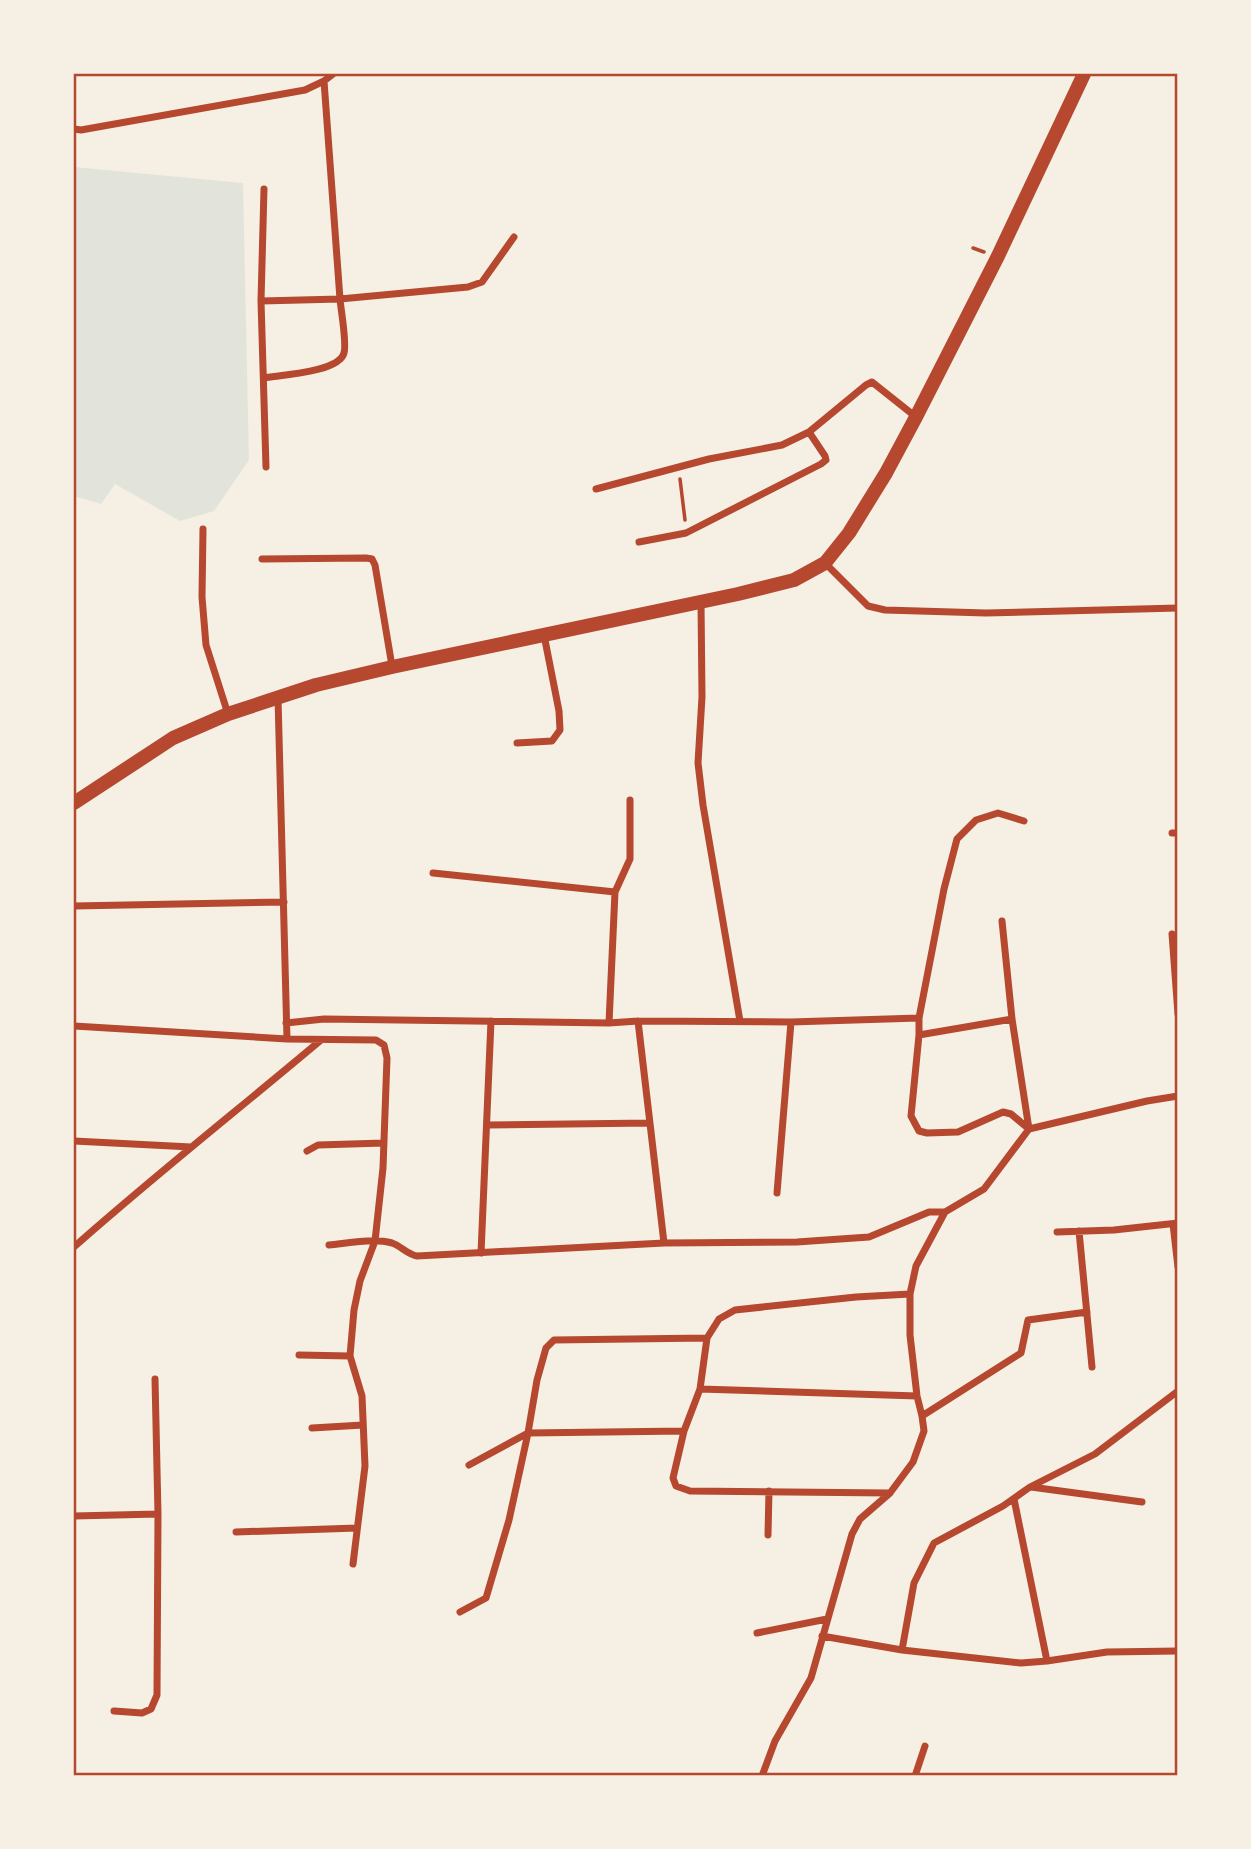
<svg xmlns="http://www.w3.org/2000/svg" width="1251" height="1849" font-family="'DejaVu Sans',sans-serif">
	<rect width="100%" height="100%" fill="#f6efe4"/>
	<path fill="#e2e4dc" d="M74,167L243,183L249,460L214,511L180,521L115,484L101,504L74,496Z"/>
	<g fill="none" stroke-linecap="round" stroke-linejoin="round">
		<path stroke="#b5482f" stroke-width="3.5" d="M973,248L984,252
			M680,479L685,520"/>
		<path stroke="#b5482f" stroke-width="7" d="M74,129L81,130L305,90L324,81L333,74
			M264,189L261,301L266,467
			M261,301L340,299L324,81
			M264,378C282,375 339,372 344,353C347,343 341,311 340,299L468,287L482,282L514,237
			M596,489L709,459L782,445L809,432L866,385L872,382L916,417
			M203,529L202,597L206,645L228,714
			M639,542L686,533L821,464L826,460L825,456L809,432
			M262,559L366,558L372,559L375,565L392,666
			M825,563L868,606L885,610L986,613L1178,608
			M701,602L702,697L698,763L703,805L740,1021
			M278,698L287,1039
			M517,743L552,741L560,730L559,711L544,635
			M1172,833H1178
			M433,873L615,892
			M74,906L284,902
			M1002,921L1012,1019L1029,1129
			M1172,934L1178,1014
			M919,1018L944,889L957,839L976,820L998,813L1024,821
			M638,1021L664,1243
			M286,1023L324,1019L609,1023L638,1021L791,1022L919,1018V1035L911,1116L919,1131L927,1133L958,1132L1003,1112L1011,1114L1029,1129
			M609,1023L615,892L630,859V800
			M74,1026L287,1039L376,1040L384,1045L387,1058L383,1168L375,1241L360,1281L354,1310L350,1356L362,1396L365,1466L353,1564
			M919,1035L1012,1019
			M488,1125L650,1123
			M74,1141L191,1147
			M307,1151L318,1145L384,1143
			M777,1193L791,1022
			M1173,1224L1178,1267
			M1079,1231L1092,1367
			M1057,1232L1114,1230L1178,1223
			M329,1245C349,1243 373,1238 392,1243C401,1246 407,1254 417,1256L664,1243L797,1242L869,1237L929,1212H945
			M74,1247C154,1176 239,1109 321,1040
			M481,1253L491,1021
			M707,1338L700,1389L684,1431L673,1478L676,1486L690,1491L890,1493
			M299,1355L350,1356
			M700,1389L917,1396
			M922,1416L1021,1353L1028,1320L1087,1312
			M312,1428L363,1425
			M469,1465L528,1433L684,1431
			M1031,1487L1142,1502
			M1014,1499L1047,1661
			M74,1516L158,1514
			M236,1532L357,1528
			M768,1535L769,1491
			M460,1612L486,1598L509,1520L528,1433L537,1380L546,1348L554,1340L707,1338L719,1319L735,1310L856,1297L910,1294
			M757,1633L827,1619
			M822,1636L902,1650L1021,1663L1047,1661L1107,1652L1178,1651
			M902,1650L914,1583L934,1543L1003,1506L1030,1487L1095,1454L1178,1391
			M114,1711L142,1713L151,1709L157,1695L158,1514L155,1379
			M762,1776L775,1741L811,1678L852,1534L860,1519L890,1493L913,1462L924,1431L922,1416L917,1396L910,1335V1294L916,1266L945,1212L984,1189L1029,1129L1147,1101L1178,1096
			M915,1776L925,1746"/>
		<path stroke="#b5482f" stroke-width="14" d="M74,803L173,738L228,714L316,685L392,667L738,594L794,580L825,563L849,533L886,473L916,417L998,256L1084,74"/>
	</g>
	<rect width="1251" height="1849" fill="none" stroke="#f6efe4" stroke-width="150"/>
	<rect x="75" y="75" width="1101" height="1699" fill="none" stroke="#b5482f" stroke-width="2.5"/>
</svg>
